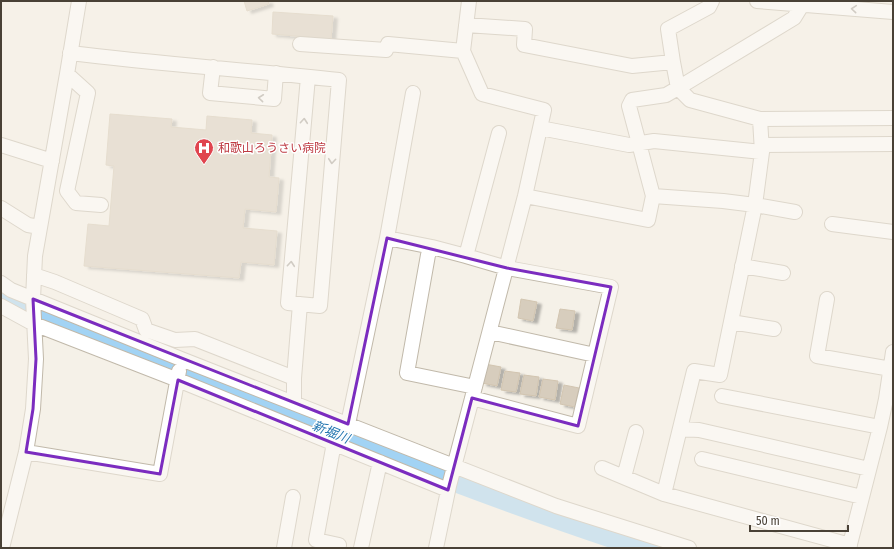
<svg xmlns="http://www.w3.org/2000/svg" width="894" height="549" font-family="'Fira Sans Condensed','Noto Sans JP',sans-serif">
	<defs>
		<filter id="shadow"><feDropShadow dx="4.5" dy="2.5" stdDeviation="1" flood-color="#0004"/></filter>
	</defs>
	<rect width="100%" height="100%" fill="#f5f1e8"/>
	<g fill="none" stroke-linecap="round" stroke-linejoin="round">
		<path stroke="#a2d3f4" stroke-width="4" d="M18,297V306"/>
		<path stroke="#a2d3f4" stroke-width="23" d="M1,295L18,306C227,389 434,479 647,548"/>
	</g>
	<path fill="#d7cdbd" stroke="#d2c5b0" filter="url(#shadow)" d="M244,1H268L269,4L247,11Z
		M273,12L333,16L331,39L272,34Z
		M110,114L172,119L171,127L206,130L207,116L252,120L251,133L272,135L269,177L279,178L276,212L245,209L243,228L277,231L274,265L241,262L239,278L84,266L88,224L109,226L114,166L106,165Z
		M521,299L537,302L533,321L518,318Z
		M560,309L575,311L572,330L556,328Z
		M485,364L501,367L497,386L482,383Z
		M505,371L520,373L516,392L501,390Z
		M524,375L539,377L536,396L520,394Z
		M543,379L558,381L555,400L539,397Z
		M564,385L579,388L575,407L560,404Z"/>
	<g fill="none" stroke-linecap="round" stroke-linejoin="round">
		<defs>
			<path id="minor" d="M757,1L893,12
				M466,25L525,29L524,45L632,66L673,62L668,29L709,7L712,1
				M300,44L386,50L388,44L463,51
				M70,53C159,64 249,70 339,80L320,306L288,303L308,77
				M673,62L678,88L794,18L802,5
				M213,67L210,93L274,99L276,73
				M67,74L88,93L67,191L76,203L101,205
				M540,128L629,145L654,141L762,152
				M1,145L52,161
				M762,145L893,144
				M525,196L648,220L653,196L629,106L632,100L666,95L678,88L690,100L760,119L893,118
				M653,196L723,201L755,205L762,152L760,119
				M1,208L28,225L40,227
				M795,212L755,205L720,375L694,371L664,494L850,545
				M832,224L893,232
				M387,238L413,93
				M466,256L507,268L611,287L578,426L472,398
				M742,266L783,273
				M34,275L55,282L142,319L146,330L175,340L195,339L294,378V403
				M1,283L11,290L181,359L556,506L689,548
				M827,299L817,356L891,369
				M1,306L34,324L178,380L448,490
				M731,322L774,329
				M490,332L595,355
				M294,378L300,304
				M475,387L407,373L428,255L432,247L466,256L499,133
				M722,396L880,427
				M348,424L387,238L432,247
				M680,429L699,430L869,469
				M334,443L316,540L339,545L338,548
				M26,452L160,474L179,371
				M702,459L862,497
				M602,468L664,494
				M624,477L636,432
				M2,548L26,452L33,409L36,359L33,299L35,256L67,74L79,1
				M284,548L293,497
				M361,548L380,462
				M436,548L449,486L525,196L544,110L482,94L463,51L469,1
				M849,548L880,427L886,399L893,352"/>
		</defs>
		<use href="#minor" stroke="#c1b9aa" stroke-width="16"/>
		<use href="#minor" stroke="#fff" stroke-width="14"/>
	</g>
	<defs><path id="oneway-chevron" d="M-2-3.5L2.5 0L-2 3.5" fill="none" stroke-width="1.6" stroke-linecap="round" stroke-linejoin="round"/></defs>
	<g stroke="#a4a09a">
		<use href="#oneway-chevron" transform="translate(854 9) rotate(-175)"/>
		<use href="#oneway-chevron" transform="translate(261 98) rotate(-174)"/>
		<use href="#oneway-chevron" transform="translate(304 121) rotate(-85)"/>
		<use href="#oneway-chevron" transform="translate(332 161) rotate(95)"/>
		<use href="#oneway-chevron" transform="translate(291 264) rotate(-85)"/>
	</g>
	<path d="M0 0H894V549H0ZM387,238L507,268L611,287L578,426L472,398L448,490L178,380L160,474L26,452L33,409L36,359L33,299L348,424Z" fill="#f5f1e8" fill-opacity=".55" fill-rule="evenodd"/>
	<path fill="none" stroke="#7b2cbf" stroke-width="3" stroke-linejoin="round" d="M387,238L507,268L611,287L578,426L472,398L448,490L178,380L160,474L26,452L33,409L36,359L33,299L348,424Z"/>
	<defs>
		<symbol id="hospital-pin" viewBox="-11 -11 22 30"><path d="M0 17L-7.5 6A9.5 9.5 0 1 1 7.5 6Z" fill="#e0444e" stroke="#fff"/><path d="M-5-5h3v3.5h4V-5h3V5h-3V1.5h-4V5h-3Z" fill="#fff"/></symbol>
	</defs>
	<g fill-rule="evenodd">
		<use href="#hospital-pin" x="193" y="137" width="22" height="30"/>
	</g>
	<g text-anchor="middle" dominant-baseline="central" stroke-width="3" stroke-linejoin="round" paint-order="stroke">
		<g font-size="12" fill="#be3a42" stroke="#fff" text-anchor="start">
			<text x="218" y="148">和歌山ろうさい病院</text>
		</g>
		<g font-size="13" font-style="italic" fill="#2879b2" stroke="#fff">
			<text transform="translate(331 432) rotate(22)">新堀川</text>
		</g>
	</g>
	<rect width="894" height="549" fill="none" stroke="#494136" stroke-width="4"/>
	<path d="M750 525v6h98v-6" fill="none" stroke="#494136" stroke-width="2"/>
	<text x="756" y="525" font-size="12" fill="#494136" stroke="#ffffff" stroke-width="3" paint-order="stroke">50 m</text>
</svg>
